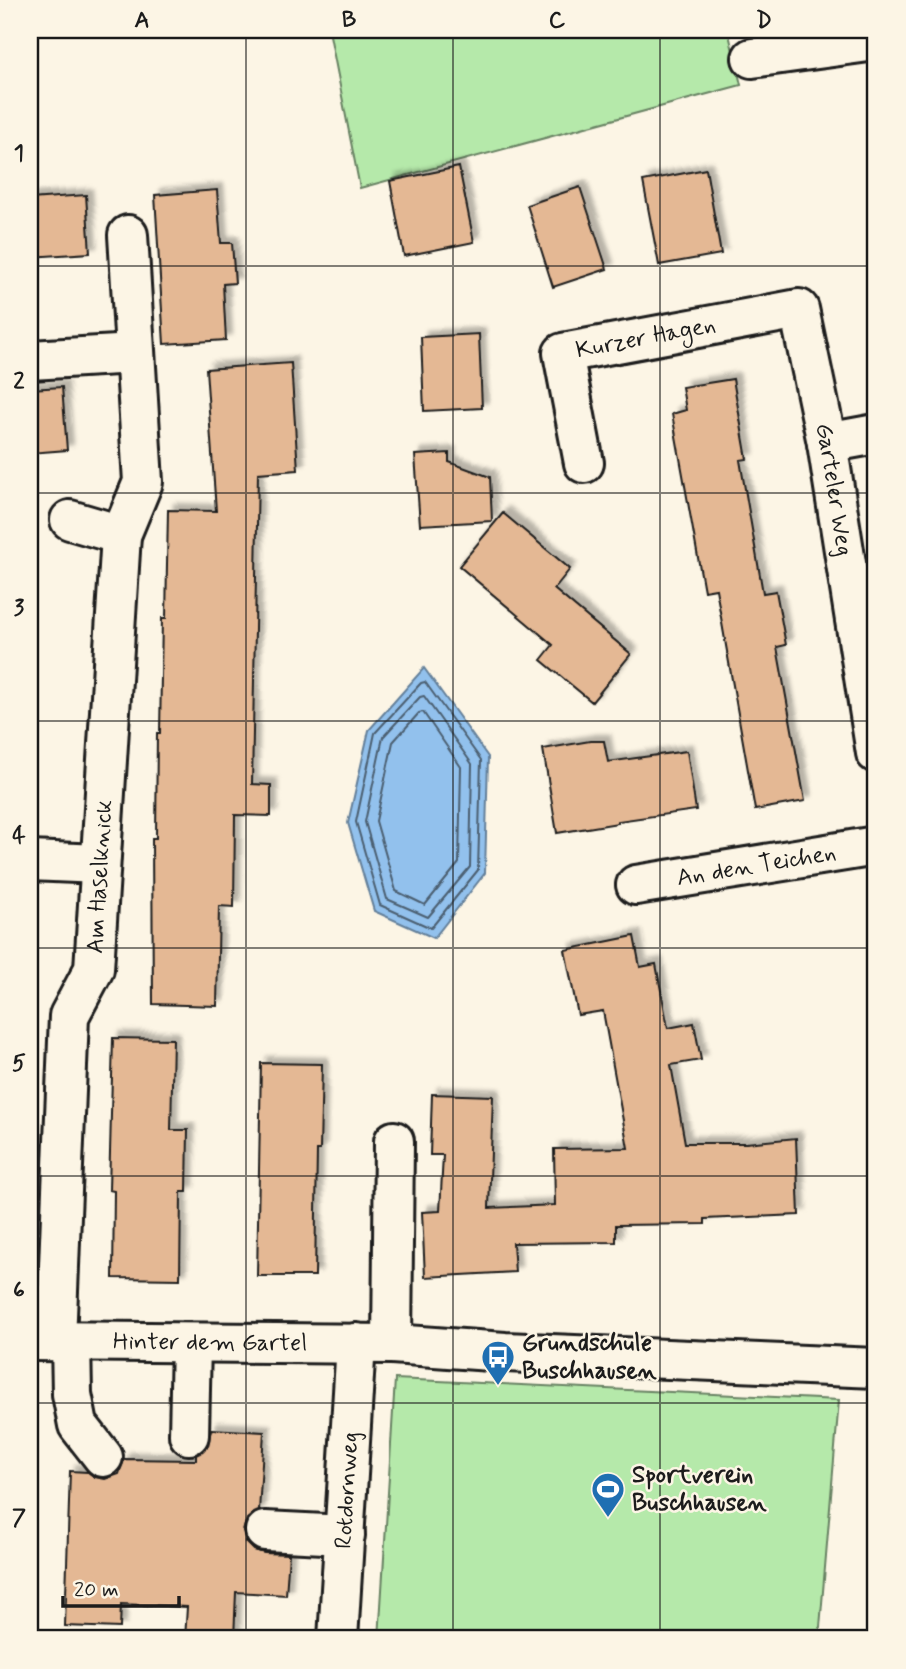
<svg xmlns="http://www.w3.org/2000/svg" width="906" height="1669" font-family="Mynerve,sans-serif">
	<defs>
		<filter id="shadow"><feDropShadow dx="6" dy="-6" stdDeviation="2" flood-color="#0004"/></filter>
	</defs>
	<rect width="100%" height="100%" fill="#fcf5e5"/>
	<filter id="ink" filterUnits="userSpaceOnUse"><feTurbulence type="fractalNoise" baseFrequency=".0143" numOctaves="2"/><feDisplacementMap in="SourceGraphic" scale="14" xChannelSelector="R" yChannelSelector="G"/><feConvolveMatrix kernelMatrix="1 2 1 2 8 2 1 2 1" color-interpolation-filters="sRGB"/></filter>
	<g filter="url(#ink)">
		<path fill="#b5e9aa" stroke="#688263" stroke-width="2" d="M329,30H728L741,85L360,188Z
			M395,1379L839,1400L819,1639H379Z"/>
		<path fill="#92c1ed" stroke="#637f99" stroke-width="2" d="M424,668L488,757L485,873L434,938L374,911L348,823L369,730Z"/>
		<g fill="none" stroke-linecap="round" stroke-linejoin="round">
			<path stroke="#4b5e70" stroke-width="2" d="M425,682L481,760L478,870L431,928L380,905L356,822L375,733L421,683Z
				M424,696L472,764L470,867L428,917L387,899L365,822L383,737L420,697Z
				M423,712L461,767L459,863L425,905L396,891L376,821L393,742L419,713Z"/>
		</g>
		<path fill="#e4b894" stroke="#1c1c1c" stroke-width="2" filter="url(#shadow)" d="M459,167L474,242L404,256L390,181Z
			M706,169L721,254L659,265L643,181Z
			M580,187L607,269L553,287L527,205Z
			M217,190L221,243H232L235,283L223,284L226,340L164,344L155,195Z
			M86,195L90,253L30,257V199Z
			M479,334L482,408L424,411L421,337Z
			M291,363L298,470L258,473L252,784L271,785V816L235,815L234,907L219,906L217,1006L153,1004L152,838H156L157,733H160L162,618H166L168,510L216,511L206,369Z
			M733,379L747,459L740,460L763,593L776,591L786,645L777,647L805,801L755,810L716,589L704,591L672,414L686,410L682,387Z
			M62,387L67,450L30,453V389Z
			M449,453V462L490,477L492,521L420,525L415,455Z
			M503,513L570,569L554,589L631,654L592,702L541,660L553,645L459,566Z
			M590,741H604L608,762L687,751L696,810L618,821V823L557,833L543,749Z
			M634,936L640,967L656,964L668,1028L694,1023L701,1060L671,1065L685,1143H746L796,1138L799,1215L705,1219V1224L616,1225V1242L513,1243L515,1272L425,1277L422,1212L440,1211L443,1155H430L432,1094L493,1096L489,1208L555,1205L554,1149L628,1148L603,1011L578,1015L565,950Z
			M113,1038L173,1039L171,1130H188L187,1192H181L180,1279L113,1278L114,1191L109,1190Z
			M261,1063L322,1064L320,1150H317L315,1276H257Z
			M211,1429L264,1432L259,1511L247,1519L243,1531L246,1542L254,1550L264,1553L289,1554L286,1595L236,1592L234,1639H185L187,1607L121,1604L120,1628L65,1626L70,1471L88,1472L95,1477L105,1479L119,1474L124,1459L196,1460V1455L208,1446Z"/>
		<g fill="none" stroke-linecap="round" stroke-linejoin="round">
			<defs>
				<g id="minor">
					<path d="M752,58L876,41"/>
					<path d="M30,360L135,354"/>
					<path d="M827,443L876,434"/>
					<path id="s1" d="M584,463L563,353L799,309L827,443L876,753"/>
					<path d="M70,520L121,535"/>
					<path d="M30,861L100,864"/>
					<path id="s2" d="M636,885L876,846"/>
					<path id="s3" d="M32,1341L392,1344L505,1352L876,1368"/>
					<path id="s4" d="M56,1341L69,1016L94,969L121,535L143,482L128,235"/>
					<path d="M71,1342L72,1394L78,1425L103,1457"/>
					<path d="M392,1344L394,1141"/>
					<path d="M189,1435L191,1343"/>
					<path d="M265,1531L345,1535"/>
					<path id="s5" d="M338,1639L356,1343"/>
				</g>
			</defs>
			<use href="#minor" stroke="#1c1c1c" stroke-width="44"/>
			<use href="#minor" stroke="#fcf5e5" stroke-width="38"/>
		</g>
	</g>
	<path fill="none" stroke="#1c1c1c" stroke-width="2" stroke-opacity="0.55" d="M246,30V1639M453,30V1639M660,30V1639M30,266H876M30,493H876M30,721H876M30,948H876M30,1176H876M30,1403H876"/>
	<defs>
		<symbol id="bus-pin" viewBox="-11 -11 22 30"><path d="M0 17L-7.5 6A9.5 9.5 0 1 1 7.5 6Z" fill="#1f6fb2" stroke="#fcf5e5"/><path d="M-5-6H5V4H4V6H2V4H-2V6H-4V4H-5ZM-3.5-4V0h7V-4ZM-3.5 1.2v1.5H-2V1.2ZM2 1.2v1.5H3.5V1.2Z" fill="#fff"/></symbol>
		<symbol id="stadium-pin" viewBox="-11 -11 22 30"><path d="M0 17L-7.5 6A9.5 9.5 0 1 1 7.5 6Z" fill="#1f6fb2" stroke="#fcf5e5"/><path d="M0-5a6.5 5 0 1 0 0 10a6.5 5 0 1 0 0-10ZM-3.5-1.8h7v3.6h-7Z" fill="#fff"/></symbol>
	</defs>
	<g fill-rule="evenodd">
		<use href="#bus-pin" x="479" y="1338" width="38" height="52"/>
		<use href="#stadium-pin" x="589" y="1470" width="38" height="52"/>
	</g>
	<g text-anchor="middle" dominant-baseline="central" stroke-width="5" stroke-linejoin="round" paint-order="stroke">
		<g font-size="24" fill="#1c1c1c" stroke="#fcf5e5">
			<text stroke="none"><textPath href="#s1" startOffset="196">Kurzer Hagen</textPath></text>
			<text stroke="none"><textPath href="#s1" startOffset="536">Garteler Weg</textPath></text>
			<text stroke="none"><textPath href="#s2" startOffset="122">An den Teichen</textPath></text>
			<text stroke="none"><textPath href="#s4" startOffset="471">Am Haselknick</textPath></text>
			<text stroke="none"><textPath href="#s3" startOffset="178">Hinter dem Gartel</textPath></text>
			<text stroke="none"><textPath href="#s5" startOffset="149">Rotdornweg</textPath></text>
		</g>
		<g font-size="24" font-weight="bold" fill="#1c1c1c" stroke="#fcf5e5" text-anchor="start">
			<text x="522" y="1343">Grundschule<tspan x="522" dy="28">Buschhausen</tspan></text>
			<text x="632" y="1475">Sportverein<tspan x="632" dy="28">Buschhausen</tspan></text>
		</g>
	</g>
	<rect width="906" height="1669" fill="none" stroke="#fcf5e5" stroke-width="77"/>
	<path d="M63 1596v10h116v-10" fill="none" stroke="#1c1c1c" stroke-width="3.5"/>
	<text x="74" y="1596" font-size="21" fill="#1c1c1c" stroke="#fcf5e5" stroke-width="5" paint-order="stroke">20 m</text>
	<rect x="38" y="38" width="829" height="1592" fill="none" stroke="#1c1c1c" stroke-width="2.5"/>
	<g font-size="23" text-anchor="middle" font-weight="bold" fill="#1c1c1c">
		<text x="142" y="27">A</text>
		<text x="349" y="27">B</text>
		<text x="557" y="27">C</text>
		<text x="764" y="27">D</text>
		<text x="19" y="160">1</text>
		<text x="19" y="388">2</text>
		<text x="19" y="615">3</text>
		<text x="19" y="842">4</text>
		<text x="19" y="1070">5</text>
		<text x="19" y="1297">6</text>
		<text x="19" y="1525">7</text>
	</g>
</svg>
